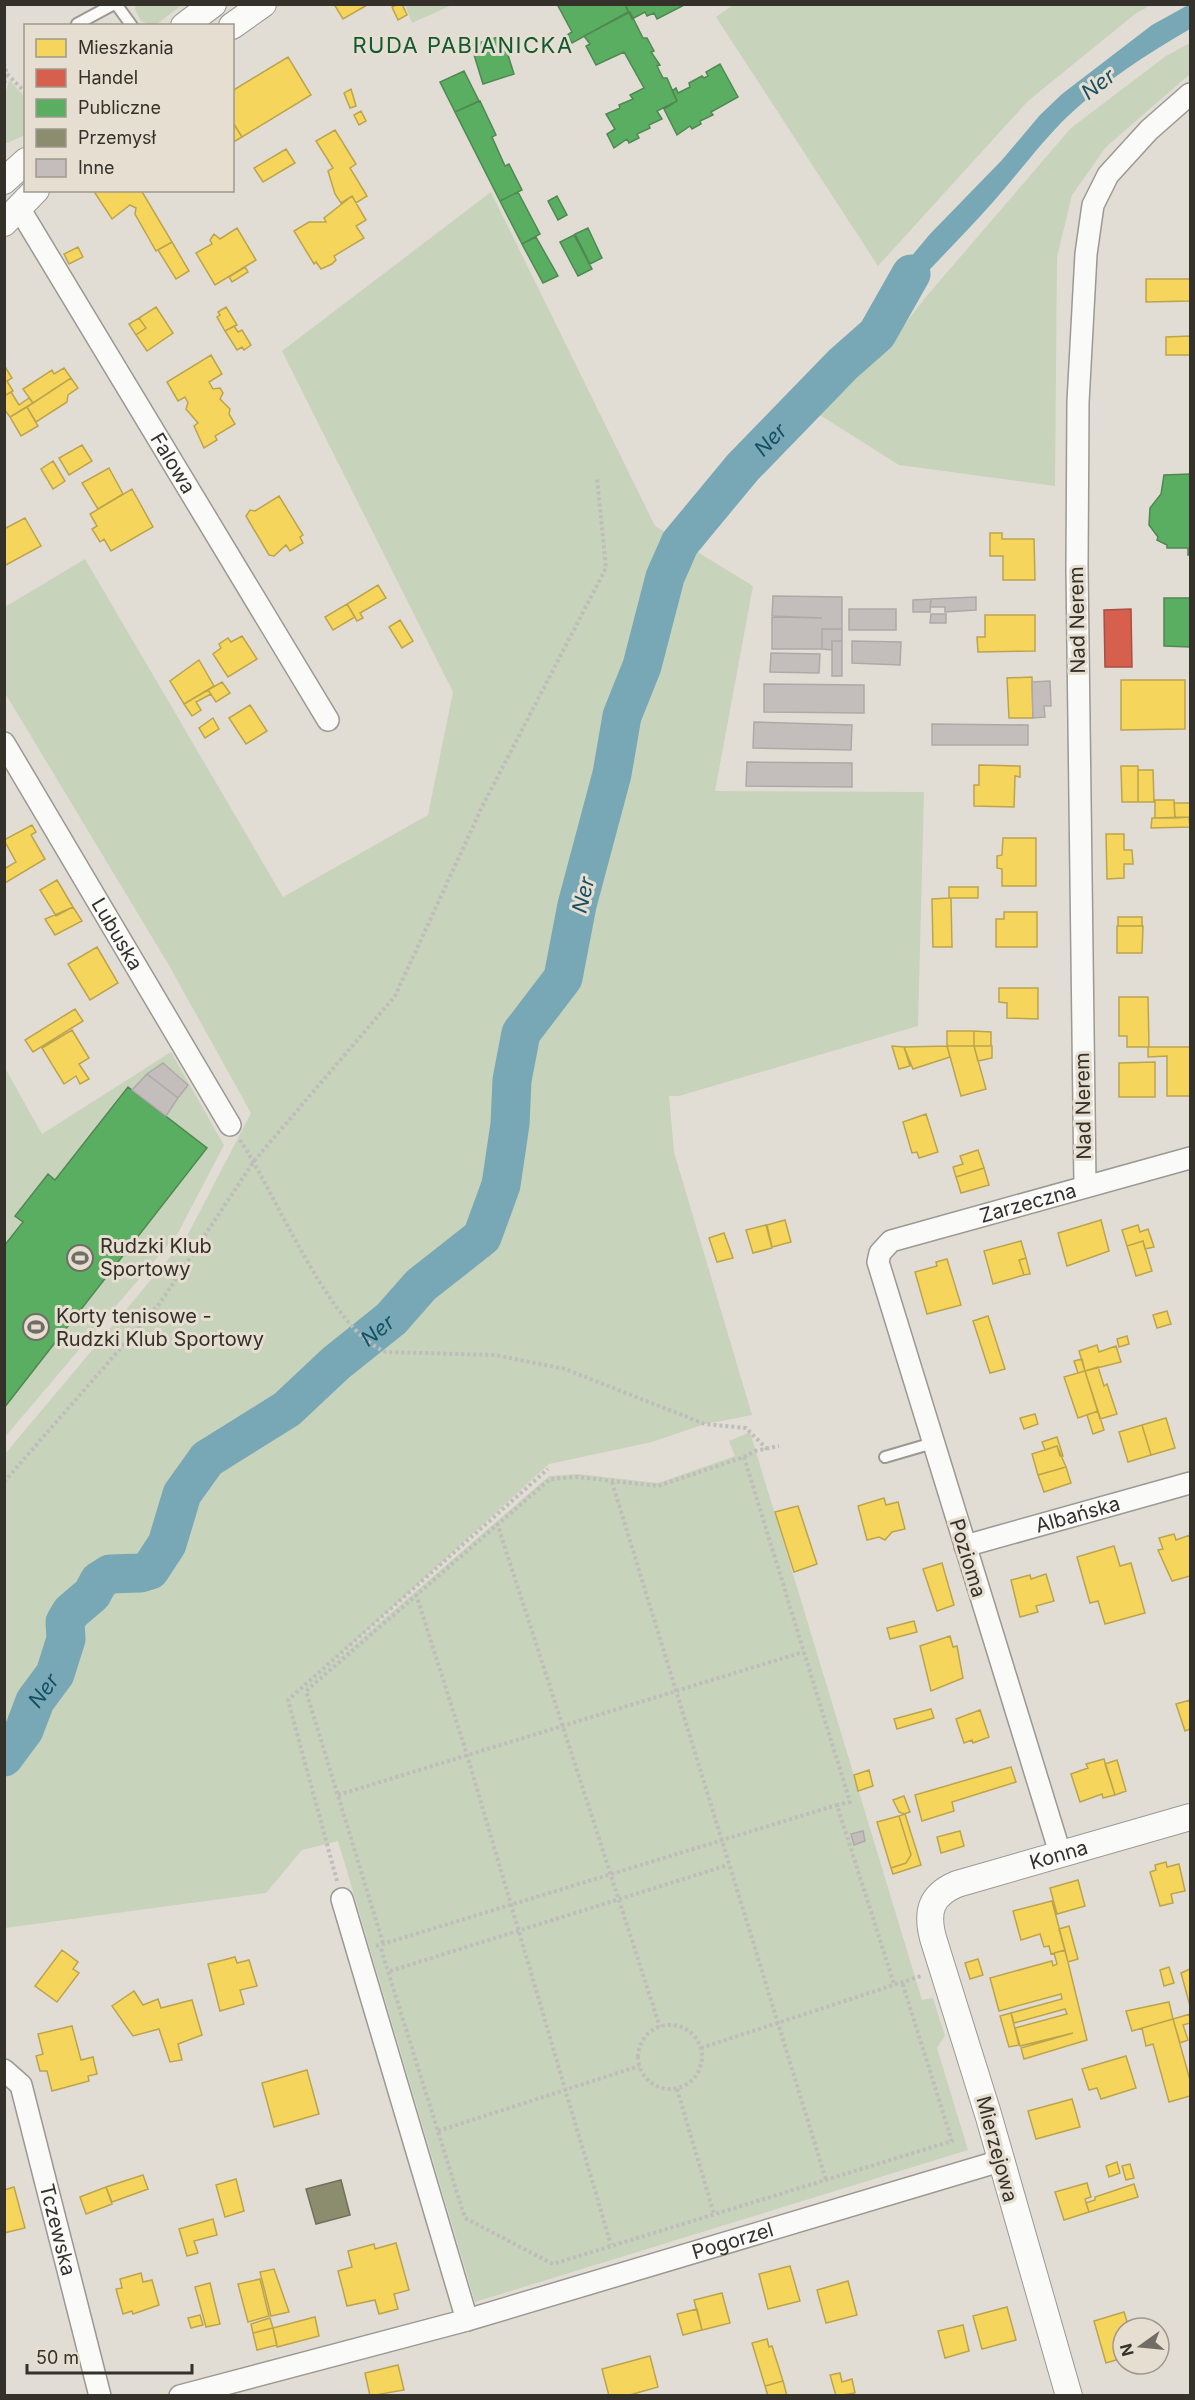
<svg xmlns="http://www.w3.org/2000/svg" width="1195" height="2400" font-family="Inter,sans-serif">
	<rect width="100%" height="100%" fill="#e1ddd5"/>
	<path fill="#c8d3bb" d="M136,5V4L182,5L154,26L141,21L135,9Z
		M405,5H452L412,23Z
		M733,5V4L1151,5L1135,14L1028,101L878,266L716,17Z
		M1190,43V74L1106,147L1072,195L1057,257L1055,486L899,465L815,412L890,343L925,298L1071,128L1166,56Z
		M9,80L25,97V135L5,144V95Z
		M491,192L655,526L753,586L715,791L924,792L918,1026L679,1096H669L674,1152L752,1415L705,1424L652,1442L549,1464L321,1673L549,1476L578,1474L658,1483L735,1456L729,1441L750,1432L922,2000L933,1998L945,2036L937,2048L968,2150L475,2302L338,1841L302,1850L266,1893L5,1928V1454L186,1238L251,1113L167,962L5,693V607L85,559L283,897L428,815L453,692L282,351Z
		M171,1052L224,1145L178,1233L5,1437V1068L42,1134Z"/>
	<path fill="#78a8b6" d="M1190,4V29C1147,54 1105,81 1068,116C1041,142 1019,173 993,202C958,242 919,277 887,320L877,308L894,277L930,234L1002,160L1040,115L1062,94L1152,25Z"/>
	<path fill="#f6d55c" stroke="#bca44d" stroke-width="1.5" d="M334,4H369L343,19Z
		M398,4H402L407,15L398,20L392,7Z
		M288,57L311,95L242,137L232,121V91Z
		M351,89L356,106L350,108L344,93Z
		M361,111L366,121L359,125L354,115Z
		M232,121L242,137L232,143Z
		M335,130L356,164L350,168L367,196L356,203L352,196L341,203L335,194L328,171L333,168L316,141Z
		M286,149L295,163L263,182L254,168Z
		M93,190H141L172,242L156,251L135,214L136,208L130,205L112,219Z
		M352,196L366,220L356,226L364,238L334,256L336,260L332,264L321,269L316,262L314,264L294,231L309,222H326L324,218Z
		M237,228L256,260L215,285L196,253L212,244L210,240L214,234L220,239Z
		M172,242L189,271L176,279L158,250Z
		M78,247L83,257L69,264L64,254Z
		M245,267L248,272L232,282L229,277Z
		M1146,279H1190V301L1146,302Z
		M156,307L173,333L147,351L136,335L146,328L139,318Z
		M226,307L237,325L225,331L217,317L220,315L218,312Z
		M139,318L146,328L136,335L129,324Z
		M234,326L238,332L242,330L251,345L244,350L242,347L237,350L225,331Z
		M1190,336V355H1166V337Z
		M211,355L222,374L209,382L213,389L220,388L223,393L220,399L230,409L229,414L235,424L215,436L217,440L204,448L194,426L198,423L186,409L188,403L185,397L178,401L167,382Z
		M4,365L12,378L7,381L13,391L4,396Z
		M64,368L71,378L33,403L23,389L52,370L54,374Z
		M71,378L78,388L68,395L67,402L36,422L27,407Z
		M11,392L19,405L29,398L33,403L10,417L4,409V396Z
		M27,407L38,426L21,436L10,417Z
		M82,445L92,461L69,475L59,458Z
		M53,461L65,481L53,489L41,469Z
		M109,468L123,494L98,509L82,483Z
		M132,489L153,527L111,551L104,539L100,542L92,529L97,526L90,514Z
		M279,496L303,535L300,537L303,543L290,551L286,545L274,556L269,555L246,516L250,510L255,511Z
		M25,518L41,546L4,566V529Z
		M990,533H1002V539H1034L1035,580H1003V556H990Z
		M378,585L386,598L360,613L363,618L357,621L347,604Z
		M347,604L355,617L333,630L325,617Z
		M985,615H1035V651L978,652L977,637H985Z
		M400,620L413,641L402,648L389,627Z
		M242,636L257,659L228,677L213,654L221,648L219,644L228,638L231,642Z
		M199,660L214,686L184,704L170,681Z
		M1032,677L1033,718H1009L1007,678Z
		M1121,680H1185V729L1121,730Z
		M222,682L230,693L216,702L208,690Z
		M208,690L211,694L196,702L201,710L192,716L184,704Z
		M250,705L267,731L246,744L229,718Z
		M213,718L219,729L205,738L199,728Z
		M979,765L1020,766V777L1015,776L1014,807L974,806V785H979Z
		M1121,766H1138V802H1122Z
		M1138,770H1153L1154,802H1138Z
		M1155,800H1174L1175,818H1155Z
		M1174,803H1190V817L1175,818Z
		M1189,817L1190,827L1151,828L1152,818Z
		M32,825L36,832L31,835L45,859L5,883L4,869L16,862L4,840Z
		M1106,834H1124V850H1132L1133,864H1124V878L1107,879Z
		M1003,838H1036V886H1002V869L997,868V856L1002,855Z
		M57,880L73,907L56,916L40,890Z
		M949,887H978V898H949Z
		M949,898H951L952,947H933L932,899Z
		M73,907L82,921L55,935L45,919Z
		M1004,912H1037V947H996V919H1004Z
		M1118,917H1142V926H1118Z
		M1117,926H1143L1142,953H1117Z
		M97,947L118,983L90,1000L68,964Z
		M999,988H1038V1019L1007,1018V1003L999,1002Z
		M1119,997H1148L1149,1047H1127V1036H1119Z
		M75,1009L83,1021L33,1052L25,1040Z
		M72,1030L89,1058L79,1064L89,1079L80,1084L76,1076L64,1084L42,1048Z
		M947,1031H974V1046H947Z
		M974,1031L991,1032V1046H974Z
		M892,1046L904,1047L910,1066L899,1069Z
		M947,1046H974L986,1089L961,1096Z
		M947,1046L950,1057L913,1069L904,1047Z
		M974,1046H992V1058L978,1061Z
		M1148,1047H1190V1096H1167V1056L1148,1057Z
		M1155,1062V1097H1119V1063Z
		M926,1114L938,1152L919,1158L917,1152L912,1153L903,1122Z
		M978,1150L984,1168L956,1177L953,1167L963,1164L960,1156Z
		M984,1168L989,1185L961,1193L956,1177Z
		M785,1220L791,1242L772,1247L767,1225Z
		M1101,1220L1109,1251L1067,1266L1058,1233Z
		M766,1225L772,1248L753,1253L746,1230Z
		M1138,1225L1140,1232L1148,1229L1154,1247L1145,1249L1143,1241L1127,1246L1122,1230Z
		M724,1233L733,1258L717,1262L709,1238Z
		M1021,1241L1026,1258L1019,1260L1024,1275L993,1284L984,1251Z
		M1143,1241L1152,1271L1136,1276L1127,1246Z
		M1026,1258L1030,1274L1024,1275L1019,1260Z
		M947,1259L961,1305L927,1314L915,1272L937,1266L936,1262Z
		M1167,1311L1171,1324L1157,1328L1153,1315Z
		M988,1316L1005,1369L990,1373L973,1321Z
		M1127,1336L1129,1344L1119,1347L1117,1339Z
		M1097,1345L1099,1352L1116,1346L1121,1362L1085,1371L1079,1351Z
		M1082,1359L1085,1371L1078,1373L1074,1361Z
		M1098,1367L1104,1386L1107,1384L1117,1414L1100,1419L1085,1371Z
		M1085,1371L1098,1411L1078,1418L1064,1377Z
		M1098,1411L1104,1430L1093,1434L1087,1415Z
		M1035,1414L1038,1424L1024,1429L1020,1418Z
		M1166,1418L1175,1448L1151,1455L1142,1425Z
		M1142,1425L1151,1455L1128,1462L1119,1432Z
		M1057,1437L1063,1456H1060L1057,1446L1045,1450L1042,1442Z
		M1057,1446L1066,1467L1038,1475L1032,1454Z
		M1066,1467L1071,1483L1044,1492L1038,1475Z
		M884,1498L886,1505L898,1502L905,1529L892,1532L885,1540L879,1537L867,1540L858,1506Z
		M798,1506L817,1564L794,1572L775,1512Z
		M1174,1534L1176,1540L1190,1535V1576L1172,1581L1158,1550L1163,1549L1159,1538Z
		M1114,1546L1120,1566L1131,1563L1145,1613L1105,1624L1098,1601L1090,1603L1077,1557Z
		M942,1563L954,1605L937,1611L923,1569Z
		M1046,1574L1054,1601L1036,1606L1038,1612L1020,1617L1011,1580L1030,1575L1031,1579Z
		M914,1621L917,1632L890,1639L887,1628Z
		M950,1636L953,1647L957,1646L963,1678L931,1691L920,1646Z
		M1190,1700V1729L1185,1731L1176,1704Z
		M931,1709L934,1718L897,1729L894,1719Z
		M980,1710L989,1737L973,1743L972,1740L964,1743L956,1719Z
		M1104,1759L1115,1795L1103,1798L1102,1794L1080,1802L1071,1774L1088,1768L1086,1764Z
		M1117,1760L1126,1791L1115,1795L1105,1764Z
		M1011,1767L1016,1782L952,1802L954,1811L922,1821L915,1795Z
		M869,1770L873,1786L858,1791L854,1775Z
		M904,1796L910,1812L904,1814L899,1812L893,1800Z
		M905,1814L921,1865L893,1874L891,1868L906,1863L911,1855L899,1816Z
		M899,1816L911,1855L906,1863L891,1868L877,1822Z
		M960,1831L964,1846L941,1853L937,1837Z
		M1166,1862L1167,1867L1179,1864L1185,1891L1171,1894L1173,1903L1160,1906L1150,1872L1156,1870L1155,1865Z
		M1078,1880L1085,1906L1057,1914L1050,1888Z
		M1052,1901L1065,1950L1051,1954L1049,1946L1044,1947L1040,1934L1021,1940L1013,1911Z
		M1069,1926L1078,1959L1068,1962L1059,1929Z
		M62,1950L78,1962L73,1969L79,1973L57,2002L35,1986Z
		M1065,1950L1087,2040L1024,2059L1021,2048L1073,2033L1020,2046L1015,2028L1067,2014L1065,2009L1014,2023L1011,2013L1062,1999L1061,1994L999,2011L990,1978L1052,1961L1053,1966L1057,1964L1054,1953Z
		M235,1957L237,1963L249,1960L257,1986L240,1990L244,2004L220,2011L208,1964Z
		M978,1959L983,1975L970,1979L965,1963Z
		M1169,1967L1174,1983L1164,1986L1160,1970Z
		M1190,1969V2006L1181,1973Z
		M134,1991L143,2005L158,1999L161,2008L192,2000L202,2035L178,2044L182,2060L170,2062L159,2029L133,2036L112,2006Z
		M1169,2002L1173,2019L1132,2031L1126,2011Z
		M1011,2013L1019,2045L1009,2047L1000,2016Z
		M1190,2014V2023L1183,2025L1188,2040L1180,2043L1173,2019Z
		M1173,2019L1190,2080V2096L1169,2102L1153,2044L1146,2046L1142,2028Z
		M72,2026L81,2060L93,2057L97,2074L88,2076L89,2081L52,2091L47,2071H40L36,2056L43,2054L38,2034Z
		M1126,2056L1136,2088L1101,2099L1097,2088L1089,2090L1082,2069Z
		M307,2070L319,2114L274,2127L262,2083Z
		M1072,2099L1080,2127L1036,2139L1028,2111Z
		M1117,2162L1120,2173L1109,2177L1106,2166Z
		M1130,2164L1134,2178L1126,2180L1122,2166Z
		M143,2175L148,2189L112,2202L106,2187Z
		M236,2179L244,2211L225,2217L216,2185Z
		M1087,2183L1091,2197L1085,2199L1089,2212L1064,2220L1055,2192Z
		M1134,2184L1138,2197L1089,2212L1086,2203L1095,2200V2197Z
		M14,2187L25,2228L4,2233V2190Z
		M106,2187L112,2204L86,2214L80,2197Z
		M213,2219L217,2235L194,2241L198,2253L187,2256L179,2229Z
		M396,2243L409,2290L394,2294L398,2309L379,2314L375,2300L347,2306L338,2271L352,2267L348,2251L374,2244L375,2249Z
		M790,2266L800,2301L768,2309L759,2274Z
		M274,2269L289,2312L271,2316L260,2272Z
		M141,2273L143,2282L152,2280L159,2305L133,2314L132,2311L123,2314L116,2289L122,2288L120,2279Z
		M260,2279L269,2316L248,2322L238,2284Z
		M848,2281L857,2315L826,2323L817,2290Z
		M210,2283L220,2324L206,2327L195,2287Z
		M722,2293L730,2323L702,2330L694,2300Z
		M1007,2307L1016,2340L982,2349L973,2316Z
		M697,2309L702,2330L683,2335L677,2314Z
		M1124,2312L1129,2328H1123V2358L1106,2363L1094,2321Z
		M200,2315L203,2325L191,2328L188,2318Z
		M315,2317L319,2336L277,2347L273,2328Z
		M270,2318L273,2328L253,2333L251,2324Z
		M963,2325L969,2351L945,2358L938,2331Z
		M273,2328L277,2345L257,2350L253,2333Z
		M767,2339L769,2347L772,2346L783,2381L765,2386L752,2343Z
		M650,2356L658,2387L626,2396H609L602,2369Z
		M398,2365L404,2390L370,2396L365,2373Z
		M840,2373L842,2382L852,2379L855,2393L836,2396L830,2375Z
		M783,2381L787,2396H768L765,2386Z"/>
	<path fill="#d6604d" stroke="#a55243" stroke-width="1.5" d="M1131,609L1132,667H1105L1104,610Z"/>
	<path fill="#5aae61" stroke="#4f8851" stroke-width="1.5" d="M557,4H625L628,12L572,43L567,35L572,32Z
		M625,4H686L657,19L654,13L647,16L645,12L632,19Z
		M630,12L643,38H647L654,51L651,52L660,65L657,66L663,78H667L677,101L657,111L662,119L649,125L650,128L637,134L639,138L629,143L627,139L614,148L607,134L615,129L606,114L620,108L619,105L633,99L630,95L644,88L624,52L596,65L586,46L590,44L584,36Z
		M502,36L514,74L483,84L471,45Z
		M720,64L738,97L711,112L713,115L700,121L701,124L692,129L690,126L677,135L664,109L677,101L672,91L676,88L678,93L690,87L689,83L702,76L704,78L708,76L706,72Z
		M464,71L479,101L455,112L440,82Z
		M480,101L496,135L492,137L505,166L509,164L522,190L500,201L455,112Z
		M518,192L540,234L522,244L500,201Z
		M557,196L567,215L558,220L548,201Z
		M588,228L602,258L590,264L575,234Z
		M574,235L592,269L578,276L560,242Z
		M536,237L558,276L543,283L522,244Z
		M1190,474V555H1188V548H1167V545L1157,540L1158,537L1149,525L1150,508L1161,494L1164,475Z
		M1164,598H1190V647L1164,646Z
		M128,1087L207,1148L4,1408V1246L23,1222L15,1216L48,1174L55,1180Z"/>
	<path fill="#8c8c6e" stroke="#72715a" stroke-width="1.5" d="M341,2180L350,2215L316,2224L306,2189Z"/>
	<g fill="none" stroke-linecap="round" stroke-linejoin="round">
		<path stroke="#78a8b6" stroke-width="39" id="s1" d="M4,1757L24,1730L35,1701L55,1674L66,1639L65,1622L71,1612L92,1594L99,1581L110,1574L140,1573L150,1570L167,1544L182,1494L207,1459L287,1409L336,1363L391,1319L421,1285L482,1237L501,1185L510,1124L512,1080L521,1033L563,978L577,905L612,774L622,716L642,666L665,577L680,543L743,467L843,364L877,334L911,274"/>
	</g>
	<path fill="#c3bebb" stroke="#aea9a7" stroke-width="1.5" d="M773,596L842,597V629H822V649H772V617L822,618L772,616Z
		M976,597V610L945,612V607H930L931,599Z
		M931,599L930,612H913V600Z
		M849,609H896V630H849Z
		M931,614H946V623H930Z
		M822,629H842V641H832V650L822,649Z
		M832,641H842V676H832Z
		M852,641L901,642L900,665L852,663Z
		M771,653L820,654L819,673L770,672Z
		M1050,681L1051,706H1044L1045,717L1033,718L1032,682Z
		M764,684L864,685V713L764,712Z
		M754,722L852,725L851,750L753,748Z
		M932,724L1028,725V745H932Z
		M747,762L852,763V787L746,786Z
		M163,1063L188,1085L178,1098L147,1074Z
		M147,1074L178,1098L166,1116L132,1090Z
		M863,1831L865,1841L854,1845L851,1834Z"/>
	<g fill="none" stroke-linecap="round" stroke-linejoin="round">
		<defs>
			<path id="service" d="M116,4L132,26
				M77,24L114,4
				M885,1457L933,1443"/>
			<g id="minor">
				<path id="s2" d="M19,208L328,720"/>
				<path id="s3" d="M4,743L230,1125"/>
				<path d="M1085,1185L1077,568L1078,402L1086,254L1093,205L1108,175L1149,130L1190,94"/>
				<path id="s4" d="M965,1546L1190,1483"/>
				<path id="s5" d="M1060,1853L878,1262L880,1253L891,1241L1190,1158"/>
				<path d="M342,1899L467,2320"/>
				<path id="s6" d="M4,2070L21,2085L100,2396"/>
				<path id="s7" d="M180,2396L467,2320L1000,2161"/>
			</g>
			<g id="tertiary">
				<path d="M184,26L213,4"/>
				<path d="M232,26L263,4"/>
				<path d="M4,181L26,161"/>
				<path d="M4,223L36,190"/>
				<path id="s8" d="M1069,2396L988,2114L933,1938C926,1911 931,1895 957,1884L1190,1817"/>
			</g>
		</defs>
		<use href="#service" stroke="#9c9892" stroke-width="14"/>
		<use href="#minor" stroke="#9c9892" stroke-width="24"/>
		<use href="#tertiary" stroke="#9c9892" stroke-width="28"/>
		<path stroke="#bfbdbb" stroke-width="4" stroke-dasharray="3 3" stroke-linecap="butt" d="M4,63L7,74L4,85
			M7,74L26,93
			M240,1140C275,1192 330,1331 386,1352L495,1355L565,1369L705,1424L746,1428L767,1449
			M744,1457L755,1451L779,1446
			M4,1482L160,1303L254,1161L395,996L483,805L606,568L597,478
			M612,1482L826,2180
			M497,1523L660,2027
			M416,1594L467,1755L611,2245
			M338,1795L803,1652
			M337,1881L288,1700L548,1469
			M383,1943L306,1691L550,1479L577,1477L658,1486L744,1457L850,1802L837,1805L894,1984
			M376,1946L837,1805
			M381,1949L465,2218L553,2264L952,2141L902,1982
			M390,1971L728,1865
			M638 2057a32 32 0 1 1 64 0a32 32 0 1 1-64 0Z
			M701,2048L921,1976
			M677,2089L714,2214
			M438,2131L639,2066"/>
		<use href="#service" stroke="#fafaf9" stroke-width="10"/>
		<use href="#minor" stroke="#fafaf9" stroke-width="21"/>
		<use href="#tertiary" stroke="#fafaf9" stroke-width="26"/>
	</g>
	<defs>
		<symbol id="stadium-ring" viewBox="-11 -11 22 22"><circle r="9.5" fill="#e6ded0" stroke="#716d66" stroke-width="1.5"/><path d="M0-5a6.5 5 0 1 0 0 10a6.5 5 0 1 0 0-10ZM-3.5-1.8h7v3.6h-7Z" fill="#716d66"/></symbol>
	</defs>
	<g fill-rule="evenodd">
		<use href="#stadium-ring" x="65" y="1243" width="30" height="30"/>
		<use href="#stadium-ring" x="21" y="1312" width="30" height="30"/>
	</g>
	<g text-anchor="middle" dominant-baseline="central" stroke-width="6" stroke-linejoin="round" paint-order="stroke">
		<g font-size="20" fill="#34312b" stroke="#e6ded0">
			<text stroke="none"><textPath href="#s2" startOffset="298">Falowa</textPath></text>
			<text transform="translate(1077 620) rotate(-91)">Nad Nerem</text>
			<text stroke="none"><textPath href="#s3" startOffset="222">Lubuska</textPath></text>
			<text transform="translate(1083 1106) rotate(-91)">Nad Nerem</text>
			<text stroke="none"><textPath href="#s5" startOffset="786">Zarzeczna</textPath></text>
			<text stroke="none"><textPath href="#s4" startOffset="117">Albańska</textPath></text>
			<text transform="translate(968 1558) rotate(73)">Pozioma</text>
			<text stroke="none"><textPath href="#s8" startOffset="650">Konna</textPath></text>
			<text transform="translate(997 2149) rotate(75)">Mierzejowa</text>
			<text stroke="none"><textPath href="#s6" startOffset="172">Tczewska</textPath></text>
			<text stroke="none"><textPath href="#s7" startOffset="574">Pogorzel</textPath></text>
		</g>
		<g font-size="20" fill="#34312b" stroke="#e6ded0" text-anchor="start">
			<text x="100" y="1246">Rudzki Klub<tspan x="100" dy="23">Sportowy</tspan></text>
			<text x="56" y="1316">Korty tenisowe -<tspan x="56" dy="23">Rudzki Klub Sportowy</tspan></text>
		</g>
		<g font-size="21" font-style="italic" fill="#155162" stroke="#e6ded0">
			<text transform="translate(1098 84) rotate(-37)">Ner</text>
			<text stroke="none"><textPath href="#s1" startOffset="1608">Ner</textPath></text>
			<text transform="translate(583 895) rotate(-76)">Ner</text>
			<text stroke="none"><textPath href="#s1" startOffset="600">Ner</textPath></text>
			<text stroke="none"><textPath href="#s1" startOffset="78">Ner</textPath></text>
		</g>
		<g font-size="22" letter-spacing="1.5" fill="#0f5a2f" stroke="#e6ded0">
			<text x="463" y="45">RUDA PABIANICKA</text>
		</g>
	</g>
	<rect width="1195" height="2400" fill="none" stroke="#34312b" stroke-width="12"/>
	<rect x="24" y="24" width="210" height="168" fill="#e6ded0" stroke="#9f998e" stroke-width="1.5"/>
	<rect x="36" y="39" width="30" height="18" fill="#f6d55c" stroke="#9f998e" stroke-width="1.5"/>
	<text x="78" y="54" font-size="18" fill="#34312b">Mieszkania</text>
	<rect x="36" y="69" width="30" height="18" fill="#d6604d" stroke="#9f998e" stroke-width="1.5"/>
	<text x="78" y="84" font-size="18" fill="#34312b">Handel</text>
	<rect x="36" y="99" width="30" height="18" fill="#5aae61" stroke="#9f998e" stroke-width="1.5"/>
	<text x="78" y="114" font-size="18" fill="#34312b">Publiczne</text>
	<rect x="36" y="129" width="30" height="18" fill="#8c8c6e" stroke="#9f998e" stroke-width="1.5"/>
	<text x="78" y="144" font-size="18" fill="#34312b">Przemysł</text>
	<rect x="36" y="159" width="30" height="18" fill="#c3bebb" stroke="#9f998e" stroke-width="1.5"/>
	<text x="78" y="174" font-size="18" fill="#34312b">Inne</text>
	<g transform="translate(1141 2346) rotate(255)"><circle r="28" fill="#e6ded0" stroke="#9f998e" stroke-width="1.5"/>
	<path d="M0-4.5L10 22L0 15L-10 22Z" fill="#716d66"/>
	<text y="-9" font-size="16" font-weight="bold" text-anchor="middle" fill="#34312b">N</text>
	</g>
	<path d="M27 2364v9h165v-9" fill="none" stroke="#34312b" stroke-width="3"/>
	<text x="36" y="2364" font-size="18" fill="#34312b" stroke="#e6ded0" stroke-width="4.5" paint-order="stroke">50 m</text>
</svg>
